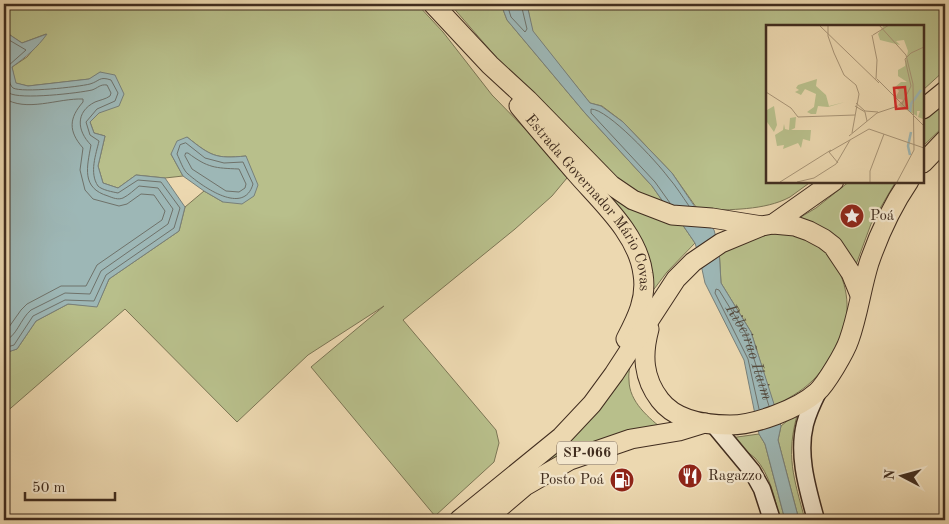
<svg xmlns="http://www.w3.org/2000/svg" width="949" height="524" font-family="'Old Standard TT',serif">
	<rect width="100%" height="100%" fill="#ecd8b0"/>
	<filter id="stains"><feTurbulence type="fractalNoise" baseFrequency=".004" numOctaves="4"/><feColorMatrix values="0 0 0 0 .2 0 0 0 0 .09 0 0 0 0 .02 0 0 0 .5 -.17"/></filter>
	<radialGradient id="worn" r=".72"><stop offset=".6" stop-color="#630" stop-opacity="0"/><stop offset="1" stop-color="#630" stop-opacity=".3"/></radialGradient>
	<path fill="#b8bf8b" stroke="#7c7655" d="M4,4H417L443,32L492,95L536,140L567,178L552,196L515,229L403,320L496,430L499,443L494,462L435,516L311,367L384,306L308,355L237,422L125,309L4,414V353L17,349L36,321L68,304L97,306L109,279L179,231L185,207L204,191L223,202L246,156C215,159 211,156 187,137L171,154L183,176L165,178L136,175L118,188L103,183L98,166L105,136L94,133L90,122L99,113L101,72L90,79L28,86L15,83L12,67L27,57L46,34L22,43L4,31Z
		M450,4H501L507,20L585,113L652,186L664,203L618,183L510,73Z
		M525,4H936L945,16V70L923,90V26H768V181H812C805,186 797,192 790,197C764,211 730,209 702,211L696,207L672,173L623,122L602,106L590,103L532,31L528,9Z
		M945,98V125L923,146V118Z
		M587,172L682,224L695,243L667,272L645,301L646,285Z
		M850,181H896L871,224L854,270L794,221L816,208Z
		M763,232C779,234 797,233 811,241C835,254 848,283 847,309C847,331 828,366 812,381C801,392 787,399 774,406L751,332L721,283L719,248Z
		M632,356C631,363 628,372 629,380C629,402 649,418 665,431L537,470L571,437Z
		M798,412C785,456 794,478 805,520H799L778,440L781,426Z
		M759,434L765,444L785,520H780C775,499 770,474 755,458C747,451 738,445 730,438Z"/>
	<path fill="#9db7b6" stroke="#78807a" d="M501,4H525L528,9L533,31L590,103L601,106L623,122L672,173L695,207L702,211L714,230L719,248L721,283L751,332L781,426L778,440L799,520H785L765,444L759,434L744,360L705,283L700,260L695,243L682,224L664,203L652,186L585,113L507,20Z
		M4,31L22,43L47,34C37,48 26,57 12,67L16,83L28,86L89,79L100,72L115,75L124,94L119,106L99,113L90,122L94,133L105,136L98,166L103,183L118,188L136,175L165,178L185,207L179,231L109,279L97,307L68,304L36,321L17,349L5,353Z
		M187,137C211,156 215,159 246,156L258,185L254,196L242,204L223,202L204,191L183,176L171,154L177,141Z"/>
	<g fill="none" stroke-linecap="round" stroke-linejoin="round">
		<g stroke="#6f726a" stroke-width="1">
			<path d="M507,4L511,17L525,32L527,29L521,4"/>
			<path d="M4,37L26,50L8,66C8,71 8,84 13,88C22,93 78,87 90,84C100,81 99,76 111,80L118,93L115,101L97,109L86,122L90,135L99,141C96,154 89,173 98,186C102,190 113,192 118,193L138,180L161,182L180,208L174,228L106,275L94,301L65,300L33,316L14,345L4,348"/>
			<path d="M4,82C5,86 6,90 9,93C20,100 79,93 92,90C98,88 100,84 107,85L111,93L110,96C106,99 100,100 95,102C75,112 77,131 91,145C87,167 81,188 108,196C113,198 118,200 123,198C129,195 134,190 139,186L158,188L173,209L168,224L101,271L90,294L65,293L31,310C20,319 17,337 4,341"/>
			<path d="M4,98C26,113 58,98 83,99V102C69,118 68,131 83,148L80,170L85,190L93,199L119,206L127,204L141,194L154,195L165,211L162,220L97,265L86,286H61L27,304L21,310L4,334"/>
			<path d="M186,143L205,158L224,163L243,162L253,184C244,216 203,187 188,174C183,170 180,160 177,154L180,145Z"/>
			<path d="M186,153H188C208,168 215,168 239,169L246,184L245,188L239,192L226,191L192,169L185,156Z"/>
			<path d="M670,203L655,182L591,113V109C608,109 657,162 668,177C676,186 682,196 689,206"/>
			<path id="s1" d="M759,409L748,359L715,293L716,289L719,290L746,334L769,406"/>
		</g>
		<defs>
			<path id="secondary" d="M713,424L752,471L762,489L772,520
				M816,520C808,490 797,456 805,424C808,413 813,402 818,392"/>
			<g id="trunk">
				<path d="M433,4L490,65L528,100L611,185L633,200L672,215L712,218L762,226"/>
				<path id="s2" d="M519,106C538,129 557,151 576,173C601,202 638,234 643,274C647,298 637,318 626,339"/>
				<path d="M923,109L945,91"/>
				<path d="M923,163L945,140"/>
				<path d="M773,224L834,181"/>
				<path d="M649,329C642,355 643,378 660,400C676,421 705,425 730,425C755,425 798,409 817,392C826,384 845,352 849,340C858,315 861,289 869,263C879,234 892,206 909,181"/>
				<path d="M459,520L561,437L592,404L614,374L676,279L693,262L721,243L762,226L773,224L795,226L809,231L824,239L833,246L851,273L860,295"/>
				<path d="M485,520L525,486L570,460L631,439L679,431L705,423"/>
			</g>
		</defs>
		<use href="#secondary" stroke="#412d1f" stroke-width="19"/>
		<use href="#trunk" stroke="#412d1f" stroke-width="21"/>
		<use href="#secondary" stroke="#f3e6cc" stroke-width="16"/>
		<use href="#trunk" stroke="#ecd8b0" stroke-width="19"/>
	</g>
	<defs>
		<symbol id="sight-disc" viewBox="-11 -11 22 22"><circle r="9.5" fill="#8f2418" stroke="#f3e6cc"/><path d="M0-6L1.8-2.2L6-1.7L2.9 1.2L3.7 5.4L0 3.3L-3.7 5.4L-2.9 1.2L-6-1.7L-1.8-2.2Z" fill="#fff"/></symbol>
		<symbol id="restaurant-disc" viewBox="-11 -11 22 22"><circle r="9.5" fill="#8f2418" stroke="#f3e6cc"/><path d="M-5-6h1v4h1v-4h1v4h1v-4h1v5L-1.5 .5V6h-2V.5L-5-1ZM5-6V6H3V1.5H1.5Q1.5-4 5-6Z" fill="#fff"/></symbol>
		<symbol id="fuel-disc" viewBox="-11 -11 22 22"><circle r="9.5" fill="#8f2418" stroke="#f3e6cc"/><path d="M-5.5-6h7V0h2V4h1.3V-2.5L3-4.5l.8-.8L6-3V5H2.5V1h-1V6h-7ZM-4.2-4.7v3.2H.2V-4.7Z" fill="#fff"/></symbol>
	</defs>
	<g fill-rule="evenodd">
		<use href="#sight-disc" x="838" y="202" width="28" height="28"/>
		<use href="#restaurant-disc" x="676" y="462" width="28" height="28"/>
		<use href="#fuel-disc" x="608" y="466" width="28" height="28"/>
	</g>
	<g text-anchor="middle" dominant-baseline="central" stroke-width="4.5" stroke-linejoin="round" paint-order="stroke">
		<rect fill="#f3e6cc" stroke="#766453" stroke-width="1" x="557" y="441.5" width="60" height="23" rx="4"/>
		<g font-size="14" font-weight="bold" fill="#412d1f">
			<text x="587" y="453">SP-066</text>
		</g>
		<g font-size="15" fill="#412d1f" stroke="#f3e6cc">
			<text stroke="none"><textPath href="#s2" startOffset="121">Estrada Governador Mário Covas</textPath></text>
		</g>
		<g font-size="15" fill="#412d1f" stroke="#f3e6cc" text-anchor="start">
			<text x="870" y="216">Poá</text>
			<text x="708" y="476">Ragazzo</text>
			<text x="604" y="480" text-anchor="end">Posto Poá</text>
		</g>
		<g font-size="16" font-style="italic" fill="#53493d" stroke="#f3e6cc">
			<text stroke="none"><textPath href="#s1" startOffset="202">Ribeirão Itaim</textPath></text>
		</g>
	</g>
	<g transform="translate(766 25)">
		<rect width="158" height="158" fill="#ecd8b0"/>
		<path d="M118,0H157V94L152,92L154,86H151V91L132,80L137,75L129,73L133,66L129,62L135,57H141L132,51V45L139,41L142,26L138,15L130,16L134,20L114,15L112,9ZM51,54L50,61L60,70L63,81L79,77L62,82L52,81L50,89H45L41,87L48,82L50,69L39,64L35,70L29,67L33,65L30,63L32,60ZM8,81L11,100L8,107L1,97V85ZM30,92L29,103L25,105H45L44,116L37,114L35,123L32,118L17,124L18,120L11,121L9,110L17,105L18,99L19,104L23,105L24,93Z" fill="#b8bf8b"/>
		<path fill="none" stroke="#9db7b6" stroke-width="2.5" d="M144,87L145,79L155,65M144,130L142,121L145,107"/>
		<path fill="none" stroke="#a89476" stroke-width="1" d="M53,0L113,58M62,0V11L68,28L78,50L90,60L93,69L86,108M113,0L140,30L147,59L148,125L131,157M106,10L111,35L110,54M107,10L123,0M111,54L158,101M0,67L25,83L32,92L89,90M90,78L99,86L112,87M136,79L145,61L139,34L145,28L158,22M89,81L99,87L101,96M83,111L111,88L132,81M72,138L63,127L103,104L158,123M14,157L65,125M31,157L48,153L70,139L84,115M104,157V146L118,109"/>
		<path fill="#d62828" fill-opacity="0.15" stroke="#d62828" stroke-width="2.5" d="M139,62L141,83L130,84L128,63Z"/>
		<rect width="158" height="158" fill="none" stroke="#412d1f" stroke-width="2.5"/>
	</g>
	<rect width="949" height="524" fill="none" stroke="#ecd8b0" stroke-width="20"/>
	<rect x="5" y="5" width="939" height="514" fill="none" stroke="#412d1f" stroke-width="2.5"/>
	<rect x="10" y="10" width="929" height="504" fill="none" stroke="#412d1f"/>
	<g transform="translate(902 476) rotate(276)" stroke="#f3e6cc" stroke-width="4" paint-order="stroke">
	<path d="M0-4L9 19L0 12L-9 19Z" fill="#412d1f"/>
	<text y="-8" font-size="14" font-weight="bold" text-anchor="middle" fill="#412d1f">N</text>
	</g>
	<path d="M25 492v8h90v-8" fill="none" stroke="#412d1f" stroke-width="2.5"/>
	<text x="32" y="492" font-size="15" fill="#412d1f" stroke="#f3e6cc" stroke-width="4" paint-order="stroke">50 m</text>
	<rect width="100%" height="100%" filter="url(#stains)"/>
	<rect width="100%" height="100%" fill="url(#worn)"/>
</svg>
